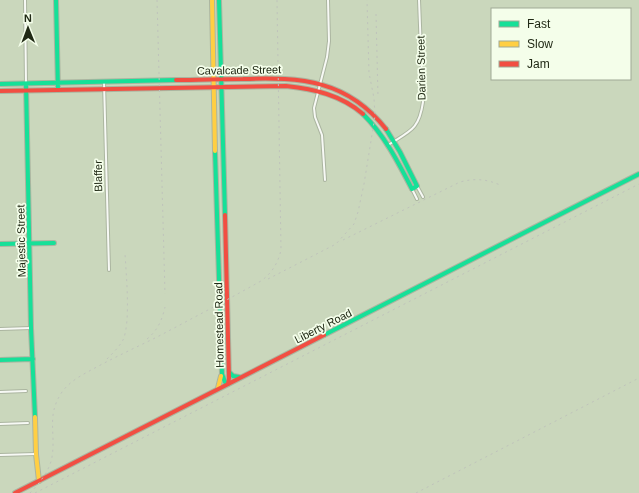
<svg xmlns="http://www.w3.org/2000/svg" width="639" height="493" font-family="Helvetica,sans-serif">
	<rect width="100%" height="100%" fill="#cad7bc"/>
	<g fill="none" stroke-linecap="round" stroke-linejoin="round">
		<defs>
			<path id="street" d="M25,0L26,84
				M104,82L109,270
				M388,145C410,131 419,130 423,102L419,0
				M325,180L322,135L315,117L314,108L327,57L329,41L328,0
				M417,186L423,197
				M412,189L417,199
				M0,329L31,328
				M0,392L26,391
				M0,424L28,423
				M0,455L36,454"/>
			<path id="fast" d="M56,0L58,90
				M219,0L225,215
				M0,84L176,80
				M26,84L31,328L35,417
				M363,114C385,136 398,162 412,189L417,186L400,152L386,129
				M215,151L222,374L225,382L228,384
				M0,244L54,243
				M324,335L639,174
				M0,360L33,359
				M229,372L233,376L239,377"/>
			<path id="slow" d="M212,0L215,151
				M218,388L221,376
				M35,417L36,454L39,481"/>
			<path id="jam" d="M176,80C198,80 221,79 243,79C302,77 347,80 386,129
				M0,91L286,86C314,89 341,95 363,114
				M225,215L229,378L228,384
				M15,493L324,335"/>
		</defs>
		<use href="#street" stroke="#abb5a0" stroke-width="4"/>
		<use href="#fast" stroke="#abb5a0" stroke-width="6"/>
		<use href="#slow" stroke="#abb5a0" stroke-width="6"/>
		<use href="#jam" stroke="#abb5a0" stroke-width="6"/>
		<use href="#street" stroke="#f7f9f5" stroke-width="2"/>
		<use href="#fast" stroke="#16e098" stroke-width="4"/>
		<use href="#slow" stroke="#ffcf43" stroke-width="4"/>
		<use href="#jam" stroke="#f24e42" stroke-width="4"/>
		<path stroke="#bfc3bb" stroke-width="1" stroke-dasharray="2 4" stroke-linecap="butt" d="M157,0L165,294
			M376,14L378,97
			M343,240L460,182C475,178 488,179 502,186
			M268,279L336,244L354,224L358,212L364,184L375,116L374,98L369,73L367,0
			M147,339C158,330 162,320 165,307
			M107,359C113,353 119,347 123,340C131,322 126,274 125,253
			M30,493C39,484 50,470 52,457C56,432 46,416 62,392C70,381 82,375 93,369C115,357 137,347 159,336C193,318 227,300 261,281C272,273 278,263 281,250L277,0
			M35,493L639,184
			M416,493L639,378"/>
	</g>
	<g text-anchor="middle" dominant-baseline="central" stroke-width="3.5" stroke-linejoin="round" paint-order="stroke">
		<g font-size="11" fill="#202915" stroke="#f4feea">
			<text transform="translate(421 68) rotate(-91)">Darien Street</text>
			<text transform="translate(239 70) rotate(-1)">Cavalcade Street</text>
			<text transform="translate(98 176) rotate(-91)">Blaffer</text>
			<text transform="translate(21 241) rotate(-91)">Majestic Street</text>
			<text transform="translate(219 325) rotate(-91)">Homestead Road</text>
			<text transform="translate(323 326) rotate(-27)">Liberty Road</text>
		</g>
	</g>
	<rect x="491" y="8" width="140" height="72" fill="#f4feea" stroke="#9fa995"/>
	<rect x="499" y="21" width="20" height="6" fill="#16e098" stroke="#9fa995"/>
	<text x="527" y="28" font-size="12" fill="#202915">Fast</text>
	<rect x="499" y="41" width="20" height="6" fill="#ffcf43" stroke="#9fa995"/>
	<text x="527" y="48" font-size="12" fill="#202915">Slow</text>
	<rect x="499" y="61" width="20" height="6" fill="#f24e42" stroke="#9fa995"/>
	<text x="527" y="68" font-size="12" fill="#202915">Jam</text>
	<g transform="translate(28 28) rotate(359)" stroke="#f4feea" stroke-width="3" paint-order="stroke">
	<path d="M0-3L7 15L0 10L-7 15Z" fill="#202915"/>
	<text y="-6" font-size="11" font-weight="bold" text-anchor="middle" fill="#202915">N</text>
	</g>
</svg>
